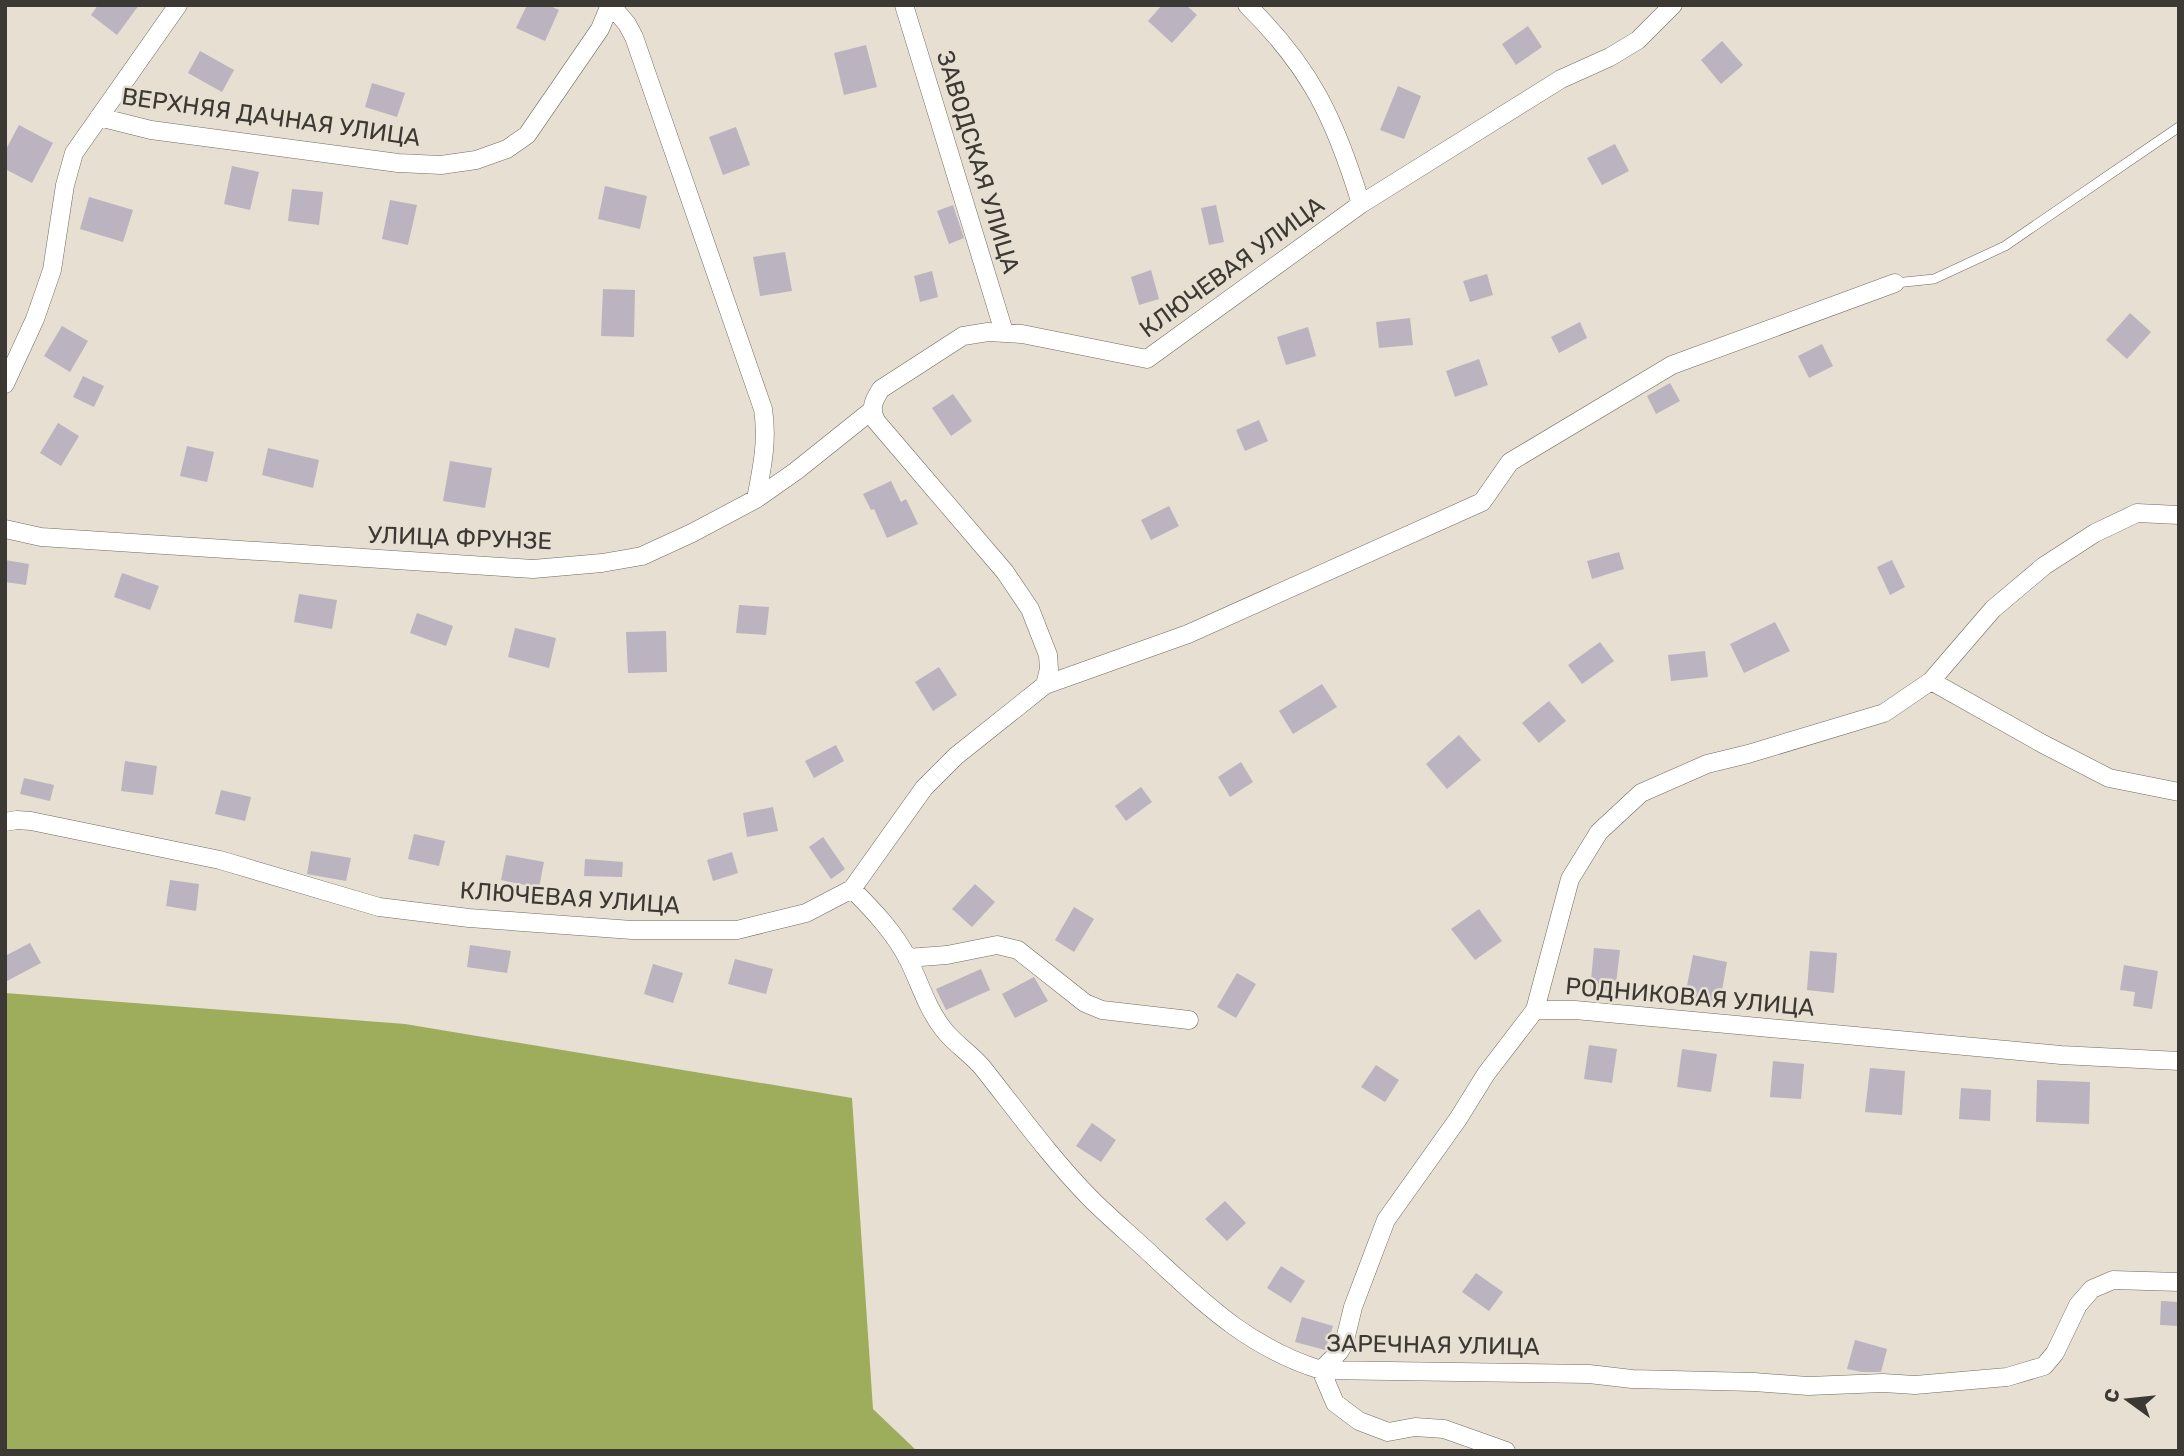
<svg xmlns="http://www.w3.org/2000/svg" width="2184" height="1456" font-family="Rubik,sans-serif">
	<rect width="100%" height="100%" fill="#e6dfd2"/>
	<path fill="#9dad5b" d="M5,993L405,1024L852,1098L873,1409L917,1451H5Z"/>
	<path fill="#bbb3bf" d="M98,5H139L117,35L91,15Z
		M527,5H548L559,10L545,41L516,28Z
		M1162,5H1186L1197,15L1172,43L1148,21Z
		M1528,26L1542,47L1516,65L1502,44Z
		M1722,41L1743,65L1721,84L1701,60Z
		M866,45L877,87L844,95L834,53Z
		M200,51L234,70L222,92L188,73Z
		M372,83L405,93L397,117L365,107Z
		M1398,86L1421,96L1404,139L1380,130Z
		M19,125L53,143L32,183L5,169V151Z
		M736,127L750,165L723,175L709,137Z
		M1615,144L1629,171L1602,185L1587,158Z
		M232,166L259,172L250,210L224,204Z
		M605,186L647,196L640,229L598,219Z
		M292,189L323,192L319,225L288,221Z
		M89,197L133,210L123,242L80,229Z
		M390,200L417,205L408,245L382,239Z
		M953,205L964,238L949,244L937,211Z
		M1216,205L1224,242L1209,245L1201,208Z
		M785,252L792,291L760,296L753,257Z
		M1151,270L1159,299L1139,305L1131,277Z
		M932,271L938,297L920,302L914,276Z
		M1487,274L1493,295L1470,302L1463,281Z
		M603,289L635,290L634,337L601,336Z
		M2130,313L2151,332L2127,359L2106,340Z
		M1410,318L1413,345L1379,348L1376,322Z
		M1580,322L1587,338L1559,353L1551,337Z
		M62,326L88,341L70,372L44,356Z
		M1308,327L1316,356L1286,365L1277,337Z
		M1822,344L1833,366L1809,378L1798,356Z
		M1479,359L1488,385L1455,397L1446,371Z
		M83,376L104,386L94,407L73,397Z
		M1670,383L1680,401L1656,414L1647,396Z
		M953,394L972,421L951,436L932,408Z
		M1259,420L1268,441L1245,451L1236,430Z
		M58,423L79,436L61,466L40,453Z
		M187,446L214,452L207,482L180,476Z
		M268,448L319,460L313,488L262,475Z
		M450,461L492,468L485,508L443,501Z
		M891,481L901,502L906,499L918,524L887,538L874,509L871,510L863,494Z
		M1169,506L1179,526L1151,540L1141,520Z
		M1619,552L1624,569L1592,579L1587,561Z
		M5,560L29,564L26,585L5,582Z
		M1892,560L1905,587L1890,595L1877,567Z
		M122,573L159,586L150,610L114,597Z
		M299,594L337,600L332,629L294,622Z
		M739,605L769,607L766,635L736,633Z
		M417,613L453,626L446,646L410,633Z
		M1775,622L1790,651L1744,673L1730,644Z
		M515,628L556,638L549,668L508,657Z
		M666,631L667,672L628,673L626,632Z
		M1600,642L1614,661L1582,684L1568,665Z
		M1705,651L1708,677L1671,681L1668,655Z
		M939,667L957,695L933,711L915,682Z
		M1322,684L1337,707L1293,734L1279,711Z
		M1549,701L1566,721L1539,743L1522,723Z
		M1459,735L1481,760L1447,789L1426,764Z
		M836,745L844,761L814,778L805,761Z
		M125,761L157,766L153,795L121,791Z
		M1241,762L1253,782L1230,797L1218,777Z
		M24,778L54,785L50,801L20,794Z
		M1141,787L1152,802L1126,821L1115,806Z
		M221,790L251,797L245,821L215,814Z
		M773,807L778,831L747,837L743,813Z
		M414,834L445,841L439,866L408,859Z
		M823,837L845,869L831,879L809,847Z
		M311,851L351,858L346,881L307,874Z
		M732,852L738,873L713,881L707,860Z
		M506,855L544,862L539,888L501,880Z
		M585,859L623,862L622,877L584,876Z
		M170,880L199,884L196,911L166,906Z
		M975,884L995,902L972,927L952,909Z
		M1074,907L1094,919L1074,952L1055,940Z
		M1479,909L1502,941L1475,960L1451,929Z
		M30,943L41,963L5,982V956Z
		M470,945L511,951L507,973L467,967Z
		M1594,948L1620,950L1615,992L1590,990Z
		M1810,951L1837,953L1834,993L1807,990Z
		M1693,955L1727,962L1720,1002L1685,996Z
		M735,959L773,969L766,994L728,984Z
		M653,964L683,973L673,1003L644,994Z
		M2124,965L2158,971L2152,1009L2133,1006L2135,992L2120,990Z
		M981,969L990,990L946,1010L936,989Z
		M1237,973L1256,984L1236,1018L1217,1007Z
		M1034,977L1048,1001L1015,1018L1002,994Z
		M1589,1045L1617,1049L1612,1083L1584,1079Z
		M1682,1049L1717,1054L1711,1092L1677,1087Z
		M1773,1061L1804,1064L1801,1099L1770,1097Z
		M1376,1065L1399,1080L1385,1102L1361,1087Z
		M1870,1068L1905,1071L1902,1115L1865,1112Z
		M2037,1080L2090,1082L2089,1124L2036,1122Z
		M1961,1088L1991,1090L1990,1121L1959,1119Z
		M1092,1123L1116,1140L1101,1162L1076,1146Z
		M1225,1201L1246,1223L1227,1241L1205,1219Z
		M1281,1266L1305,1281L1291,1303L1267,1288Z
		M1476,1273L1503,1292L1489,1311L1462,1292Z
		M2161,1301L2179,1302V1326L2160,1325Z
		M1302,1317L1333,1326L1325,1350L1295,1342Z
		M1855,1340L1887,1349L1881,1372H1862L1847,1369Z"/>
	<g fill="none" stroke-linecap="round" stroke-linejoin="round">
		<defs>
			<path id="lane" d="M1895,283L1934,279L2005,246L2179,127"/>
			<path id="street" d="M611,5L627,24L634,37L763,409C768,440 762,468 756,499
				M904,5L1004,332
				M1247,5C1311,68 1335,119 1361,204
				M99,117L151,130L398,163L441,165L476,160L507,149L527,135L600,29L610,5
				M5,384L35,319L52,270L65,185L74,153L178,5
				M5,529L41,537L533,569L602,563L642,556L692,533L756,499L796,471L871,411
				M1931,681L2043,744L2109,778L2179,792
				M1045,685L1188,634L1482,502L1510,462L1672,365L1895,283
				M5,822L17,820L31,821L220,860L379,907L469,918L632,930H737L806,913L852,889L924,788L956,756L1045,685L1049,669L1048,655L1030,609L1005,572L876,421C870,408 873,401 881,389L963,336L988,332L1022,334L1147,359L1361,204L1561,79L1610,57L1638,40L1673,5
				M852,889C874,911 894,932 908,959C920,983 927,1009 944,1030C955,1044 971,1054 982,1067C1017,1111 1050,1157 1090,1198C1111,1219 1134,1238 1156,1259C1209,1308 1251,1348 1321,1370L1589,1374L1632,1379L1754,1382L1808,1386L1883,1383L1915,1385L2007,1377L2044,1366L2055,1353L2078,1305L2092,1289L2113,1280L2179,1282
				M907,958L947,955L997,945L1018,950L1085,1003L1102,1010L1189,1020
				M1535,1010L1570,879L1599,832L1641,793L1707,764L1748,754L1884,713L1931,681L1993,609L2044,566L2095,533L2137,513L2179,515
				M1321,1370L1339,1352L1344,1344L1353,1307L1386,1220L1458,1119L1486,1074L1535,1010H1575L2061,1055L2179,1061
				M1321,1370L1335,1403L1359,1421L1388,1432L1415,1427L1444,1429L1506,1451"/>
		</defs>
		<use href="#lane" stroke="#716a5f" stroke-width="10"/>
		<use href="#street" stroke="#716a5f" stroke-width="19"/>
		<use href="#lane" stroke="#fff" stroke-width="9"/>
		<use href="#street" stroke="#fff" stroke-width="18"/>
	</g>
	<g text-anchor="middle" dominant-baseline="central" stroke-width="5" stroke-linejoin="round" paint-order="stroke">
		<g font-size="24" fill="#3c3934" stroke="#e6dfd2">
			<text transform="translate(271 117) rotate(8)">ВЕРХНЯЯ ДАЧНАЯ УЛИЦА</text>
			<text transform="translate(978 162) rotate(73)">ЗАВОДСКАЯ УЛИЦА</text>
			<text transform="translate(1232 267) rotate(-36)">КЛЮЧЕВАЯ УЛИЦА</text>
			<text transform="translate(460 538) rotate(2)">УЛИЦА ФРУНЗЕ</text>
			<text transform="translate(570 898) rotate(4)">КЛЮЧЕВАЯ УЛИЦА</text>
			<text transform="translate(1690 997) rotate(5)">РОДНИКОВАЯ УЛИЦА</text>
			<text transform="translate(1433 1345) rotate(1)">ЗАРЕЧНАЯ УЛИЦА</text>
		</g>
	</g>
	<rect width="2184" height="1456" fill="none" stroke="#3c3934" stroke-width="14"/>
	<g transform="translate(2128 1400) rotate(285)" stroke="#e6dfd2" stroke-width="5" paint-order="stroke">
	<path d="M0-5L12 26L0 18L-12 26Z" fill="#3c3934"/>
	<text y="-10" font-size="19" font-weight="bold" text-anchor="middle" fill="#3c3934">С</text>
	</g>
</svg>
